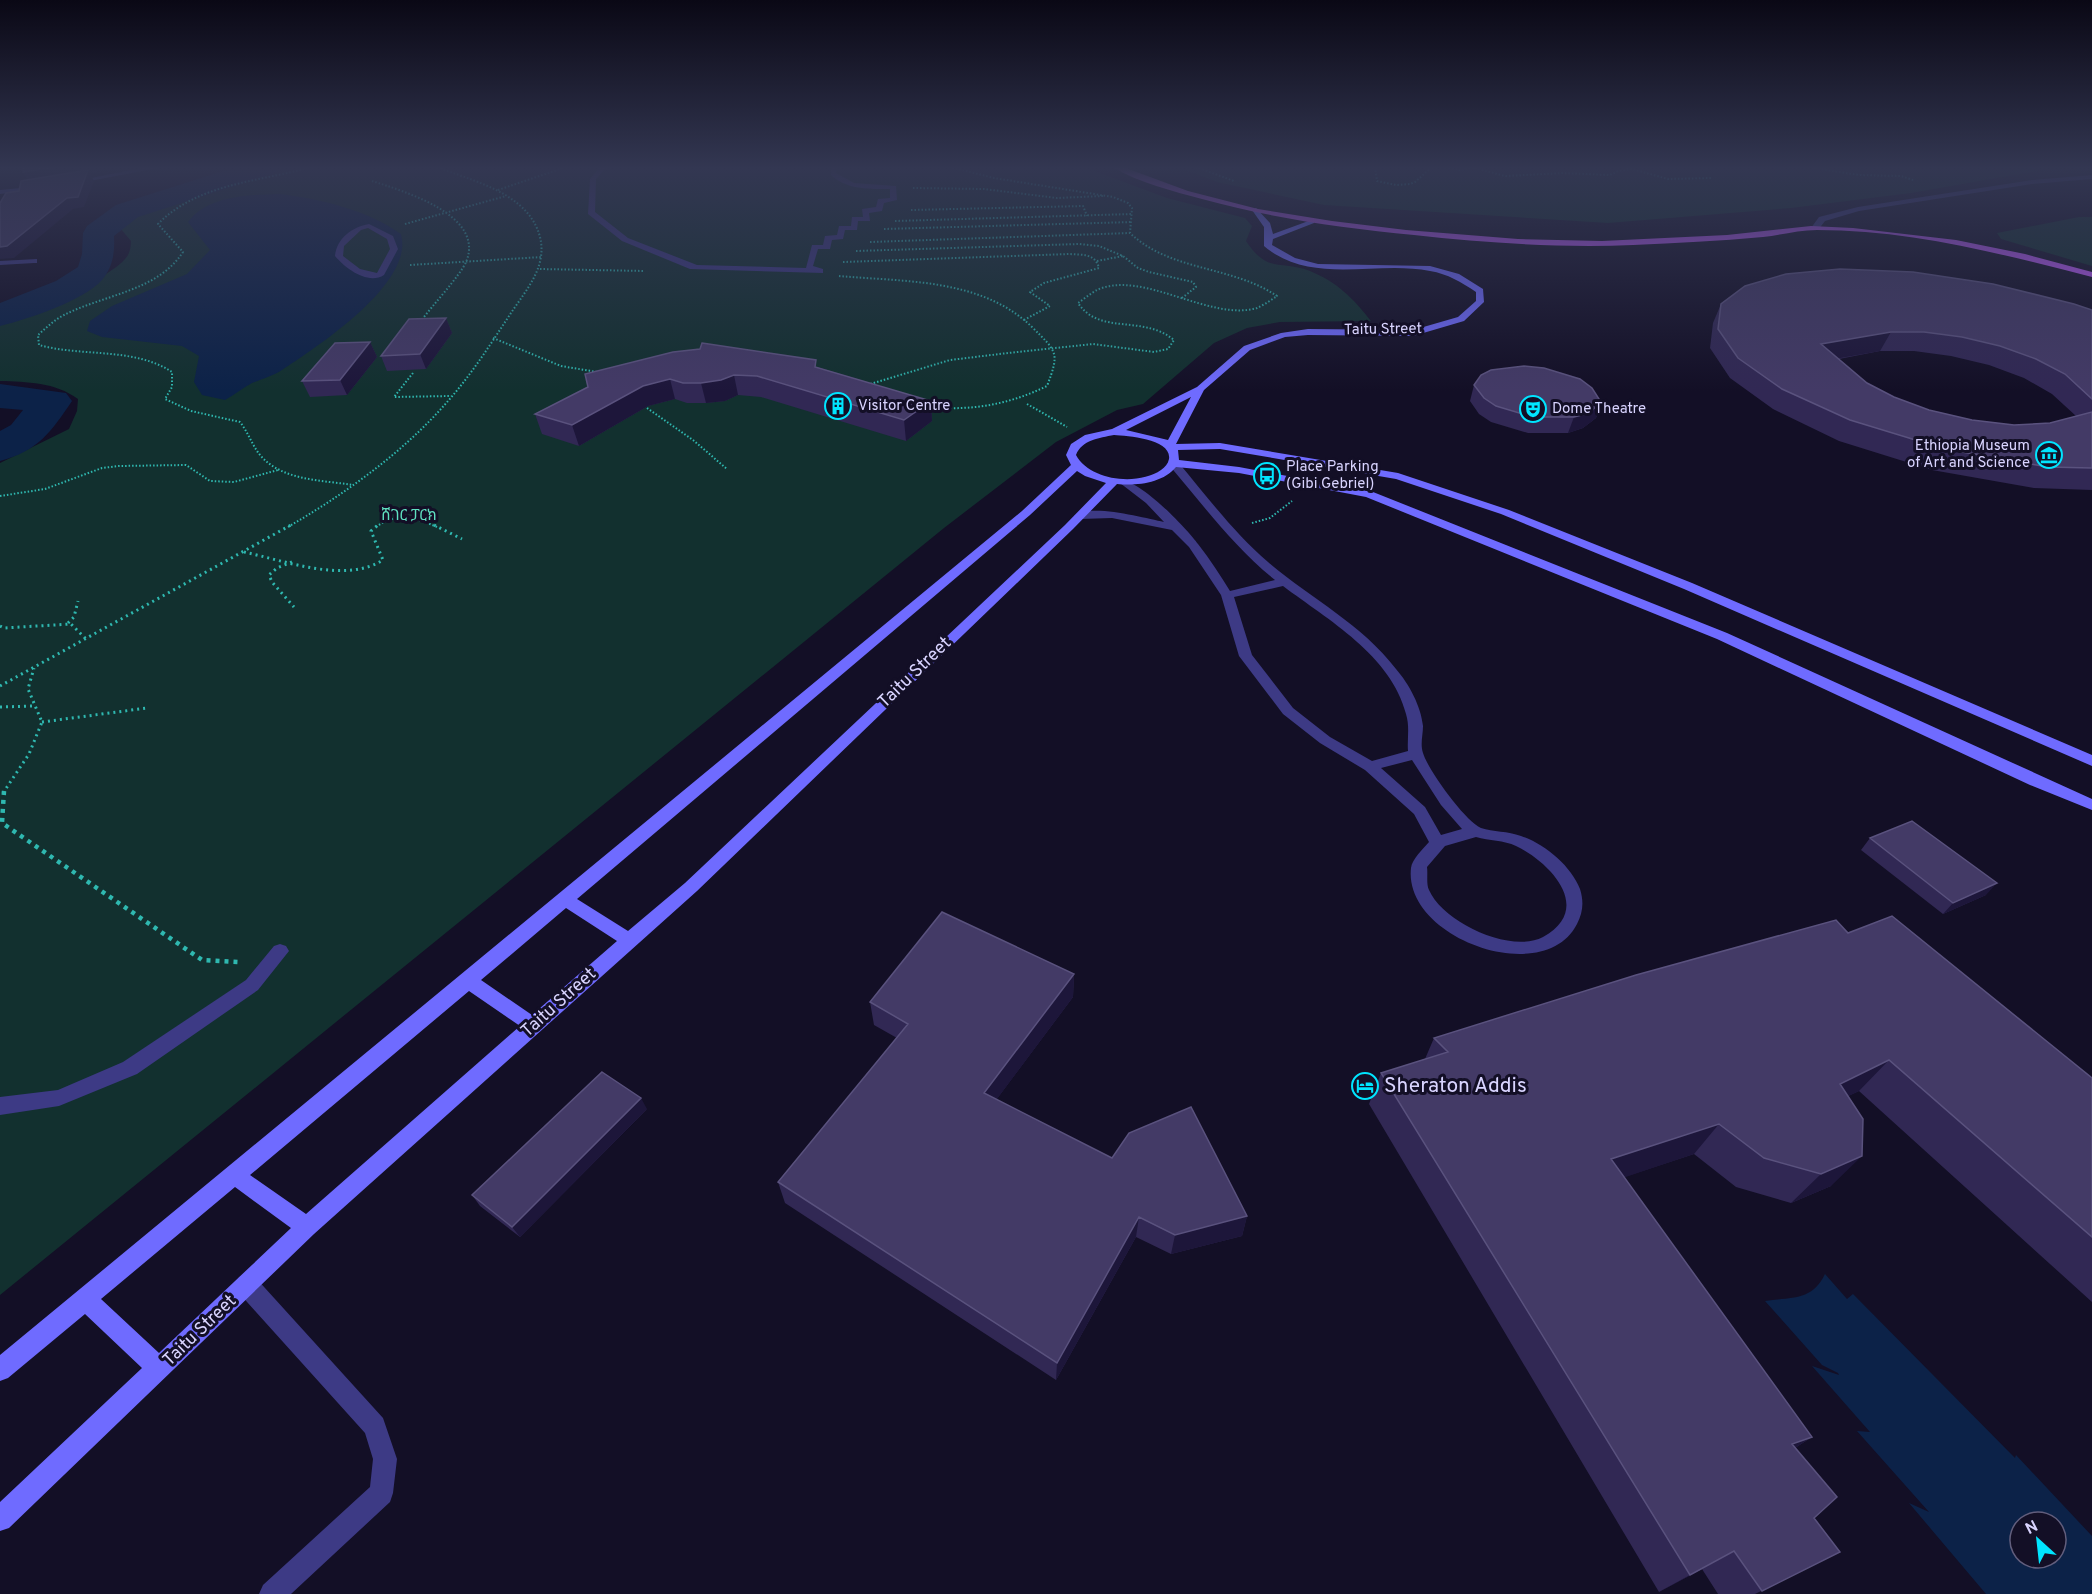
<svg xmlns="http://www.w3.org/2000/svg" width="2092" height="1594" font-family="Overpass,'Noto Sans Ethiopic',sans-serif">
	<rect width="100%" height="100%" fill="#130f26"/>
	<path fill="#12302f" d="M271,167H1084L1167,198L1245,218L1252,226L1246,241C1268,274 1280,260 1310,271C1337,282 1354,299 1371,321L1280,322L1247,328L1214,343L1143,404L1117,410L1056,442L944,528L0,1295V463L69,429L77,411L78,399C55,382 27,382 0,381V323C28,310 114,279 128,255C130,251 131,246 131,241L120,228C135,196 236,180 271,167Z
		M1179,167H2060L1911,193L1791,208L1608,223L1324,205L1217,182Z
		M2079,217H2092V266L2001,239L1997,233Z"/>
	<path fill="#0c2248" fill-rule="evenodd" d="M280,194C321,199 367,210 401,234C415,283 317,347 282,370C273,376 262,379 252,383C243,388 234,395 225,400L202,395L194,382L199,356L182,346L102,337L87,331L90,321L112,306L187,274L210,250L188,222C208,195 250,195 280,194ZM369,226L390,238L394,249L380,275L347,266L339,256L340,245L359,228Z
		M1825,1274L1847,1299L1853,1294L2015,1458L2016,1455L2092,1536V1594H1986L1909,1503L1929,1512L1857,1431L1870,1432L1812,1366L1839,1375L1838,1373L1822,1365L1765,1301C1792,1297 1812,1301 1825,1274ZM2020,1522H2056V1558H2020Z"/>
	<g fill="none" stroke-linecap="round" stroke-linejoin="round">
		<path fill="#0c2248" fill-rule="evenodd" d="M236,167H278L275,173L138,217L114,236C115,252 113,267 102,280C83,301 28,319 0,326V303L56,281L78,267L82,254L83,233L87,226L116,205Z
			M0,384L66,393L72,401C51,432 38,451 0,461V431L11,425L23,410L0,408Z"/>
		<path stroke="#2fb8b0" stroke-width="2" stroke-dasharray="1.5 2" stroke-linecap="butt" d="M311,167C259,182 198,183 158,224L183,252C158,291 103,295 64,315C54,320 46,328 38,335L39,345C82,357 134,347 172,372V387L165,399L191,411L240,422C248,432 252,445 260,455C282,481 322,480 353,485
			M1196,167L1234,181
			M1375,167L1377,181L1396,185L1410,184L1415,182L1432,167
			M1445,167L1460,170L1475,167
			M1808,167L1859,175L1901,176L1913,180
			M1475,168L1505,176L1563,173L1610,175L1618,171L1632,169L1668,179L1711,178
			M372,181C403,191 486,215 466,262C460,276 431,307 421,321
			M913,188L984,189L1057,198L1103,196
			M498,190L566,167
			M911,210L1083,206L1087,216
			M895,221L1132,214
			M405,224L506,196
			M884,229L1132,222
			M870,242L1130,233
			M856,251L1079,244L1099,246L1123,256L1138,268L1149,272L1193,282L1196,287L1182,298
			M1097,261L1123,256
			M843,262L1069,254C1082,255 1095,253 1099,268L1044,283L1030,292L1050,306L1024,320
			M410,265L542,257
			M540,269L645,271
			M839,276C905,282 981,278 1032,327C1057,352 1060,352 1047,386C1008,405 971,411 928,407
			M493,338L561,366L597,372
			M413,373L394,397L451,396
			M867,385L950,360L1008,353L1093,344L1154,352L1168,349L1174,340C1142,314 1100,336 1078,303C1084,299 1091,293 1097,290C1142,269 1210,322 1257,308C1264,305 1271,300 1277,296C1231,265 1171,272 1130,233L1132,208L1128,203L1113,197L994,178L951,167
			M1027,404L1067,427
			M647,408L693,440L727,469
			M0,496L45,489L102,468L119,466L186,465L210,481L234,482L278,470
			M1252,523L1270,518L1292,501
			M288,527C346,493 404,452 448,401C471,375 490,345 509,316C527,288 553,262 536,226C519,191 470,180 437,167
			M376,527C395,512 417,518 437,527"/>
		<path stroke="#2fb8b0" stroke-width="3" stroke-dasharray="2 4" stroke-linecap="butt" d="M434,525L462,539
			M244,552C286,561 345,584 383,560L371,531L378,525
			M292,562L277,568L269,575L272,582L294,607
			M68,623L74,617L78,601
			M0,626L4,628L71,624L86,639
			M0,686L291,525
			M0,707L33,706
			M42,722L147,708
			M3,793L29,754L42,722L28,689L34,668"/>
		<path stroke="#2fb8b0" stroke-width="4.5" stroke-dasharray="4 5" stroke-linecap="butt" d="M4,791L2,823L202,960L239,962"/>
		<path fill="#3d3a85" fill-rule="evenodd" d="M2092,175V179L2032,184L1859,211L1825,221L1818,230L1811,228L1819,217L1858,207L2032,180Z
			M1173,460L1177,461C1206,495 1233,532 1268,562C1310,598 1362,624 1396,669C1409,684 1421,706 1423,726C1423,735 1420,744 1423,753C1428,770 1465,821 1481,828C1493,832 1508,831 1521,836C1545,844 1571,866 1580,889C1584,902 1583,912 1577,924C1544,989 1403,938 1411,868C1412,859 1423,849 1429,842L1414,814L1365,770L1320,743L1283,714L1239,656L1221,595L1189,547L1172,530L1112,518L1080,519L1074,516C1090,503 1144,518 1164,522L1146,503L1120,483L1121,481C1139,478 1188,530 1198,544C1210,559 1220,575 1230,591L1275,580C1234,547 1203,505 1169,465L1168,463ZM1283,586C1328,620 1391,655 1406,714C1410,727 1407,739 1408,751L1372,761L1330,737L1293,708L1252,655L1234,597ZM1412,760L1441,805L1462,829L1441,835L1425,807L1381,768ZM1476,837C1489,841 1504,840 1516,846C1551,863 1594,909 1543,937C1510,954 1443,922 1429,890C1426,884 1428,874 1427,867L1445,846Z
			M280,944L286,946L289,951L258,990L137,1074L59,1106L0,1115V1097L58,1090L123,1062L246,980L274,946Z
			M247,1274L255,1277L383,1418L397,1459L393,1493L390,1502L291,1594H259L263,1585L370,1487L373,1459L365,1433L239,1293L236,1285L239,1277Z"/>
		<path fill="#3d3a85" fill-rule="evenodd" d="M600,167H607L596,179L595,212L628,238L697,265L806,268L812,245H823L825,236L837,235L839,226H851L852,217H863L862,209L876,207L878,199L890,198V189C869,189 847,190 831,175V167H837L836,173L854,183L896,186L897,200L884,203L882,211L869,213L870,221H858L857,230H845L843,239L832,240L830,249H818L813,266L823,269V273L690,269L622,241L588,214L590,179Z
			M369,224L393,236L398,249L384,275C368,285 346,269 335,256C337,238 352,227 369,224ZM368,228L387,239L390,249L377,273L360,269L343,256L344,246L361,230Z"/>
		<path fill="#3d3a85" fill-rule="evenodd" d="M146,167H163L74,184L71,182Z
			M41,186L39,189L0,194V190Z
			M37,259V263H34L0,265V261Z"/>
		<path fill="#6f6bff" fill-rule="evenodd" d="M1256,208L1270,223L1273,234L1314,219V223L1273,239L1272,245L1295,258L1318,264L1430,266L1459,274L1483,289L1484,302L1464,321L1413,336L1308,335L1285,337L1250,350L1204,390L1176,444L1220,443L1398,473L1509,510L1692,583L2092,755V766L1684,589L1501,514L1396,479L1220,449L1178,450L1179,460L1239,467L1373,492L1727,633L2092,799V810L2030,785L1717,639L1366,497L1239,473L1176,467C1163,483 1137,486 1117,484L1073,529L697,891L314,1234L9,1528L0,1531V1502L142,1368L85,1314L8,1378L0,1381V1355L1022,511L1071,465L1066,455L1071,444L1085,435L1112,429L1197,387L1244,346L1281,333L1308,329L1413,330L1458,317L1476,301V292C1461,282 1448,274 1430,271C1376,260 1311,286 1264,246V227L1252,210ZM1191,397L1168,440L1126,430ZM1114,435C1128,436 1172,439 1169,459C1168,464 1165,467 1161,470C1138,486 1090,481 1076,455C1082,440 1099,438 1114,435ZM1077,471L1085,476L1106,483L1065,525L685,883L628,931L577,899L1030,515ZM566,908L617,941L532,1015L481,980ZM469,991L520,1026L306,1214L250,1175ZM235,1187L291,1228L159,1353L101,1299Z"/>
		<path fill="#c25bff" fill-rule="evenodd" d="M1113,167H1123L1188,191L1258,209L1332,221L1406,230L1518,239L1602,241L1727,235L1811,226L1853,228L1956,240L2025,254L2092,272V277C2002,254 1911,230 1817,230C1799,230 1781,235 1763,237C1719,241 1676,243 1633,245C1560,248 1486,243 1414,235C1342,228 1271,218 1202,199C1173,191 1139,183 1113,167Z"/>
	</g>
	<path fill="#312854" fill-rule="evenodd" d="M1721,304L2092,310V490L2034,488L1932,470L1839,441L1773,409L1730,378L1710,348L1713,323ZM1880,351H1914L1951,356L1989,365L2024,378L2052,394L2076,416L2050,423L2014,425L1972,420L1929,410L1894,397L1867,383L1839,359Z
		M446,318L452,333L426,369L387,371L381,356Z
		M370,342L377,357L347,395L310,397L302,381Z
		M817,367L931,401L932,421L906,441L761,397L738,395L725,401L706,403H687L675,399L648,406L579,446L542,434L535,414L588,387L585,374Z
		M1474,385L1601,402L1596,418L1583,428L1568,433H1528L1491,422L1479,414L1470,401Z
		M1870,838L1986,895L1943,914L1861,850Z
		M1848,933L2092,1078V1302L1859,1091L1848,1096L1831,1186L1791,1203L1736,1187L1694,1154L1624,1177L1812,1437L1795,1448L1814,1518L1840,1552L1755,1594H1718L1702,1569L1659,1592L1369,1104L1381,1073L1425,1059L1434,1038Z
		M1074,974L1073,997L996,1100L1112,1158L1247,1216L1242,1236L1171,1254L1136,1237L1056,1380L785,1203L778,1182L897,1038L874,1025L870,1002Z
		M647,1109L520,1237L480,1206L472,1195Z"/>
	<path fill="#1d163a" d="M54,167H99L97,172L90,173L94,181L84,207L73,209L14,258L0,259V247L67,198L29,183L23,172Z
		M446,318L452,333L426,369L420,354Z
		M1891,332L1880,351L1812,363L1821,344Z
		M370,342L377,357L347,395L340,380Z
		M734,375L738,395L725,401L706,403L701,383Z
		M670,379L675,399L648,406L579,446L572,425L643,386Z
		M931,401L932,421L906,441L904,420Z
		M1601,402L1596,418L1583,428L1568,433L1574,417Z
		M1997,883L1986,895L1943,914L1953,903Z
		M1074,974L1073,997L985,1115L984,1093Z
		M1889,1060L1859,1091L1811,1115L1840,1084Z
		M641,1098L647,1109L520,1237L512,1227Z
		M1719,1124L1694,1154L1590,1189L1611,1159Z
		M1862,1156L1831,1186L1791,1203L1821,1174Z
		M1247,1216L1242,1236L1171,1254L1175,1235Z
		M1139,1217L1136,1237L1056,1380L1057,1363Z
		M1812,1437L1778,1459L1792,1444Z
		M1734,1551L1702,1569L1659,1592L1690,1575Z"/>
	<path fill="#433a66" stroke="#5a527e" stroke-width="1.5" d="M24,167H54L23,172Z
		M88,170L78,197L67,198L7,246L0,247V203L6,193L19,191L21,181Z
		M1840,269L1913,272L1993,284L2074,304L2092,310V399L2065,374L2036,359L2000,346L1962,337L1924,332H1891L1821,344L1867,383L1894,397L1929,410L1972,420L2014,425L2050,423L2092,412V468L2048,467L1945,449L1850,420L1782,389L1738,358L1718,329L1721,304L1745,286L1786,274Z
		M446,318L420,354L381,356L409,319Z
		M370,342L340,380L302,381L335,343Z
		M702,343L816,360L815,367L931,401L904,420L757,376L734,375L721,380L701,383H683L670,379L643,386L572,425L535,414L588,387L585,374L673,352L700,349Z
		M1524,366L1544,368L1580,379L1592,388L1601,402L1589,413L1574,417H1533L1496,406L1484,398L1474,385L1481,375L1491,370Z
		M1912,821L1997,883L1953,903L1870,838Z
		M942,912L1074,974L984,1093L1112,1158L1129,1133L1191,1107L1247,1216L1175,1235L1139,1217L1057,1363L778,1182L908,1024L870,1002Z
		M1892,916L2092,1078V1237L1889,1060L1840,1084L1863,1119L1862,1156L1821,1174L1764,1158L1719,1124L1611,1159L1812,1437L1792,1444L1837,1497L1814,1518L1840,1552L1762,1591L1734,1551L1690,1575L1381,1073L1448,1052L1434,1038L1636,975L1836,920L1848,933Z
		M602,1072L641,1098L512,1227L472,1195Z"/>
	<linearGradient id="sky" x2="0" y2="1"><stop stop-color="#0a0815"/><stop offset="0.43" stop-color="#333752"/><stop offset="1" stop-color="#333752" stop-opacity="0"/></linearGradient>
	<rect width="2092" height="391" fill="url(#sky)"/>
	<defs>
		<symbol id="building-ring" viewBox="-11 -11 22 22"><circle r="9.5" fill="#130f26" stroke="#00e5ff" stroke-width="1.5"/><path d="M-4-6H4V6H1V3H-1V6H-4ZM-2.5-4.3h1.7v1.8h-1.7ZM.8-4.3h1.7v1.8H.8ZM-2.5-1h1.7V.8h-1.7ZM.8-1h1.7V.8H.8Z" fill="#00e5ff"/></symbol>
		<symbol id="theatre-ring" viewBox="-11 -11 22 22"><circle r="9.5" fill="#130f26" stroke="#00e5ff" stroke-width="1.5"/><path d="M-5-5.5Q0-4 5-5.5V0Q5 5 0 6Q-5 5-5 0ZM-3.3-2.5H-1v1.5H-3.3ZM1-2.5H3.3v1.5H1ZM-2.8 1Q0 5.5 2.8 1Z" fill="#00e5ff"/></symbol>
		<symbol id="museum-ring" viewBox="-11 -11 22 22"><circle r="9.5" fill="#130f26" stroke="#00e5ff" stroke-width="1.5"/><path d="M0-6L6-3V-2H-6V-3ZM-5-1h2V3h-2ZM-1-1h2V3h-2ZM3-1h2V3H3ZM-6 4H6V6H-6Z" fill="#00e5ff"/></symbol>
		<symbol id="bus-ring" viewBox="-11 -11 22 22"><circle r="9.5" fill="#130f26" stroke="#00e5ff" stroke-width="1.5"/><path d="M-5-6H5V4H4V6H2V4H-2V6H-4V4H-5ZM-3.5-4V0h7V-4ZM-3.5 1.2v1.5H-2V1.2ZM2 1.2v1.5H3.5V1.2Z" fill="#00e5ff"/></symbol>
		<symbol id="hotel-ring" viewBox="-11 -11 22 22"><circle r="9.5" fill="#130f26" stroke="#00e5ff" stroke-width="1.5"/><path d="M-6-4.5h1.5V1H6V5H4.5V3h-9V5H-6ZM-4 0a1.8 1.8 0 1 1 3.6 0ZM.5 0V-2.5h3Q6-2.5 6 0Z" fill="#00e5ff"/></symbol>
	</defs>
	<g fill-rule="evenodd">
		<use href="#building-ring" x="823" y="391" width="30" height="30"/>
		<use href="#theatre-ring" x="1518" y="394" width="30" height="30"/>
		<use href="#museum-ring" x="2034" y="440" width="30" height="30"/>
		<use href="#bus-ring" x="1252" y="461" width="30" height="30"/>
		<use href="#hotel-ring" x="1350" y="1071" width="30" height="30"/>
	</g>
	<g text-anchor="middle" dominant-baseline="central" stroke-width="6" stroke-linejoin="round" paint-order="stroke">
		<g font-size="15" fill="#d9d4ff" stroke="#130f26">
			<text transform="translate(1383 330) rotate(-1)">Taitu Street</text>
		</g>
		<g font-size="15" fill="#d9d4ff" stroke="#130f26" text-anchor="start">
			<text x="858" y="406">Visitor Centre</text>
			<text x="1552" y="409">Dome Theatre</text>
			<text x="2030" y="446" text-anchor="end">Ethiopia Museum<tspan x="2030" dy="17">of Art and Science</tspan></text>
			<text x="1286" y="467">Place Parking<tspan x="1286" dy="17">(Gibi Gebriel)</tspan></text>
		</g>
		<g font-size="15" fill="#5fe0c0" stroke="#130f26">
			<text x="409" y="516">ሸገር ፓርክ</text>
		</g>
		<g font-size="18" fill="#d9d4ff" stroke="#130f26">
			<text transform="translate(915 673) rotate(-44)">Taitu Street</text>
			<text transform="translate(559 1003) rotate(-42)">Taitu Street</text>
			<text transform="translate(200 1331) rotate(-44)">Taitu Street</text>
		</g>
		<g font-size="21" fill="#d9d4ff" stroke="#130f26" text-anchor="start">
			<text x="1384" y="1086">Sheraton Addis</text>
		</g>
	</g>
	<g transform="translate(2038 1540) rotate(333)"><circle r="28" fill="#130f26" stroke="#625e7d" stroke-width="1.5"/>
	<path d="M0-4.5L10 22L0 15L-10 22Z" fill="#00e5ff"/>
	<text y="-9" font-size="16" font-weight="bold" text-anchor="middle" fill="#d9d4ff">N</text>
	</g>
</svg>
